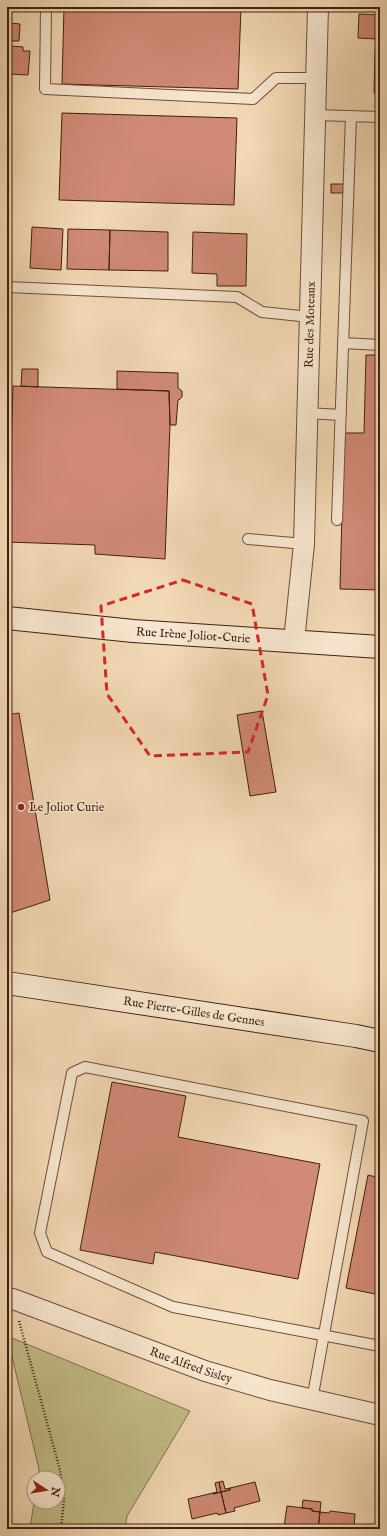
<svg xmlns="http://www.w3.org/2000/svg" width="387" height="1536" font-family="'IM FELL English',serif">
	<rect width="100%" height="100%" fill="#f2d9b5"/>
	<filter id="stains"><feTurbulence type="fractalNoise" baseFrequency=".005" numOctaves="4"/><feColorMatrix values="0 0 0 0 .2 0 0 0 0 .09 0 0 0 0 .02 0 0 0 .5 -.17"/></filter>
	<radialGradient id="worn" r=".72"><stop offset=".6" stop-color="#630" stop-opacity="0"/><stop offset="1" stop-color="#630" stop-opacity=".3"/></radialGradient>
	<path fill="#c2bd88" stroke="#826e4d" d="M7,1336L190,1411L127,1516L125,1529H30L34,1502H58V1478H38L39,1469Z"/>
	<path fill="#d08a75" stroke="#411f12" d="M64,7H241L238,89L62,84Z
		M359,14L380,15V53H375L376,39L358,38Z
		M11,23L20,24L19,41H10Z
		M11,46L23,47V51H30L28,75L9,74Z
		M375,53H380V93H374Z
		M62,113L237,118L234,205L59,200Z
		M331,184H344L343,193H331Z
		M32,227L63,229L61,270L30,268Z
		M68,229L110,230L109,270L67,269Z
		M110,230L168,232V271L109,270Z
		M193,232L247,234L246,286H217V274L192,273Z
		M366,355H380V590L340,589L344,433H364Z
		M22,369H38V387L21,386Z
		M117,371L178,373V388L182,391V397L179,400H178L176,425H170L169,391L117,389Z
		M13,386L169,391L170,425L165,559L95,554V545L7,542V456H11Z
		M262,711L276,792L250,796L237,715Z
		M19,713L50,900L7,914V715Z
		M112,1082L186,1096L178,1137L320,1164L298,1279L155,1252L153,1264L80,1250Z
		M368,1175L380,1178V1295L346,1288Z
		M7,1442L11,1465L7,1466Z
		M223,1481L225,1489L230,1488V1490L221,1492L219,1482Z
		M219,1482L221,1492L213,1494V1493L217,1492L215,1483Z
		M255,1482L260,1501L234,1508L235,1511L226,1513L221,1492L230,1490V1488Z
		M221,1492L226,1513L218,1515L217,1513L192,1519L188,1499L213,1493V1494Z
		M303,1500L321,1502L320,1512L312,1511V1509L302,1508Z
		M287,1506L312,1509V1511L320,1512L318,1529L284,1527Z
		M330,1511L355,1514L354,1529H318L320,1512L329,1513Z"/>
	<g fill="none" stroke-linecap="round" stroke-linejoin="round">
		<defs>
			<path id="lane" d="M46,7L45,89L253,99L276,78H316
				M315,115L380,117
				M7,287L237,297L262,312L310,317
				M343,343L380,345
				M307,413L341,415
				M337,520L351,116
				M248,539L304,544
				M312,1400L363,1121L85,1067L72,1073L40,1233L47,1252L173,1307L380,1346"/>
			<g id="street">
				<path id="s1" d="M294,641L304,544L318,7"/>
				<path id="s2" d="M7,1299H13L205,1371L270,1390L380,1415"/>
			</g>
			<g id="secondary">
				<path id="s3" d="M7,618L133,631L380,647"/>
				<path id="s4" d="M7,983L356,1036L380,1041"/>
			</g>
		</defs>
		<use href="#lane" stroke="#6d4e3b" stroke-width="12"/>
		<use href="#street" stroke="#6d4e3b" stroke-width="22"/>
		<use href="#secondary" stroke="#411f12" stroke-width="24"/>
		<path stroke="#411f12" stroke-width="2.5" stroke-dasharray="1 2" stroke-linecap="butt" d="M19,1321L60,1470L64,1499L61,1529"/>
		<use href="#lane" stroke="#f7e6cf" stroke-width="10"/>
		<use href="#street" stroke="#f7e6cf" stroke-width="20"/>
		<use href="#secondary" stroke="#f7e6cf" stroke-width="22"/>
	</g>
	<path fill="none" stroke="#d62828" stroke-width="3" stroke-dasharray="8 5" stroke-linejoin="round" d="M183,580L252,604L268,695L248,752L150,756L107,694L101,606Z"/>
	<circle fill="#8f2418" stroke="#f7e6cf" stroke-width="1.5" cx="21" cy="807" r="4"/>
	<g text-anchor="middle" dominant-baseline="central" stroke-width="3" stroke-linejoin="round" paint-order="stroke">
		<g font-size="12" fill="#411f12" stroke="#f7e6cf">
			<text stroke="none"><textPath href="#s1" startOffset="317">Rue des Moteaux</textPath></text>
			<text stroke="none"><textPath href="#s3" startOffset="187">Rue Irène Joliot-Curie</textPath></text>
			<text stroke="none"><textPath href="#s4" startOffset="189">Rue Pierre-Gilles de Gennes</textPath></text>
			<text stroke="none"><textPath href="#s2" startOffset="196">Rue Alfred Sisley</textPath></text>
		</g>
		<g font-size="12" fill="#411f12" stroke="#f7e6cf" text-anchor="start">
			<text x="29" y="807">Le Joliot Curie</text>
		</g>
	</g>
	<rect width="387" height="1536" fill="none" stroke="#f2d9b5" stroke-width="24"/>
	<rect x="8" y="8" width="371" height="1520" fill="none" stroke="#411f12" stroke-width="2"/>
	<rect x="12" y="12" width="363" height="1512" fill="none" stroke="#411f12"/>
	<g transform="translate(46 1490) rotate(102)"><circle r="19" fill="#f7e6cf" stroke="#ae9683"/>
	<path d="M0-3L7 15L0 10L-7 15Z" fill="#8f2418"/>
	<text y="-6" font-size="11" font-weight="bold" text-anchor="middle" fill="#411f12">N</text>
	</g>
	<rect width="100%" height="100%" filter="url(#stains)"/>
	<rect width="100%" height="100%" fill="url(#worn)"/>
</svg>
